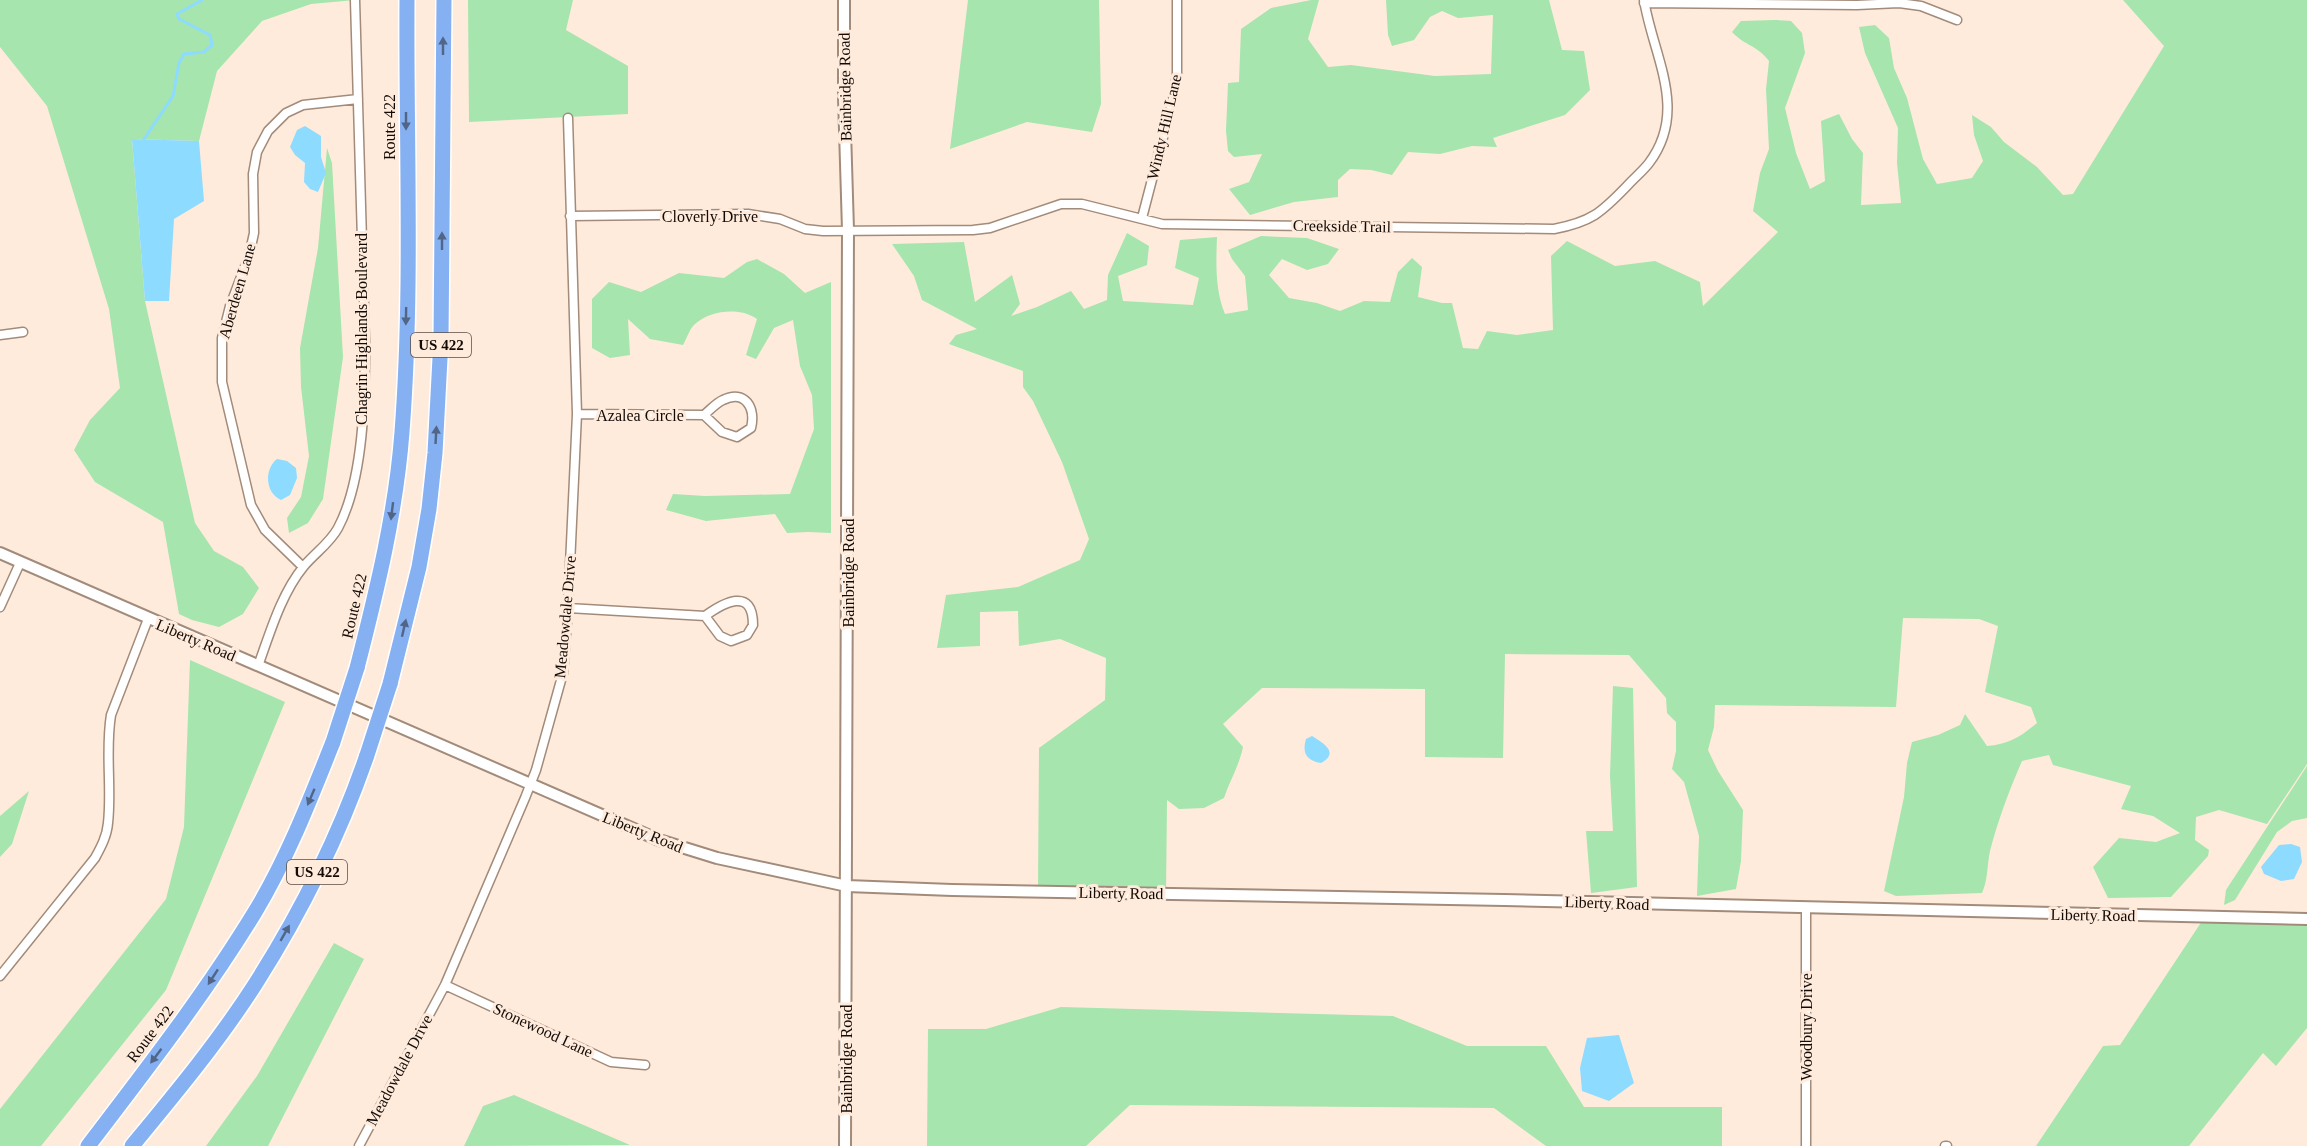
<svg xmlns="http://www.w3.org/2000/svg" width="2307" height="1146" font-family="'Times New Roman',serif">
	<rect width="100%" height="100%" fill="#ffebdc"/>
	<path fill="#a6e5ad" d="M0,0H355L311,4L262,21L217,71L199,141L132,139L145,301L195,523L214,551L243,567L259,588L243,614L219,627L192,620L179,614L163,522L95,482L74,450L90,420L120,388L109,309L47,106L0,47Z
		M468,0H573L566,30L628,66V114L469,122Z
		M968,0H1099L1101,104L1092,132L1027,122L950,149Z
		M1311,0H1319L1308,39L1328,67L1351,65L1435,76L1491,74L1493,15L1458,18L1442,11L1430,17L1414,40L1392,46L1388,35L1386,0H1549L1562,50L1584,51L1590,90L1565,115L1493,138L1497,147L1472,146L1440,154L1408,152L1392,175L1371,170L1350,169L1338,180V197L1294,202L1250,215L1229,189L1249,182L1262,154L1234,157L1228,151L1226,131L1228,83L1239,82L1241,29L1271,8Z
		M2123,0H2307V764L2267,824L2219,810L2196,817L2195,840L2209,850L2208,856L2171,897L2108,898L2093,867L2119,838L2156,842L2180,833L2153,816L2121,809L2131,786L2053,765L2049,755L2022,761C2009,791 1998,820 1990,851C1987,865 1988,880 1982,893L1896,896L1884,891L1904,797L1907,763L1912,742L1938,735L1960,725L1965,714L1987,746C2009,744 2020,737 2037,723L2031,707L1985,692L1998,626L1979,619L1903,618L1896,707L1715,705L1714,727L1708,750L1718,771L1743,810L1741,861L1736,889L1697,896L1699,836L1684,782L1672,769L1676,751V722L1667,713L1666,698L1629,655L1505,654L1503,758L1425,757V689L1262,688L1223,724L1243,747C1239,766 1230,780 1224,798L1204,808L1179,809L1167,800L1166,894L1038,892L1039,748L1105,700L1106,658L1060,639L1019,646L1018,611L980,612V646L937,648L946,595L1018,587L1080,560L1089,539L1062,462L1033,401L1023,387V371L949,344L956,335L977,329L922,300L914,276L892,244L964,242L975,302L1012,275L1020,304L1011,316L1037,307L1071,291L1084,309L1107,300L1108,275L1127,233L1149,246L1147,265L1118,276L1123,301L1193,305L1199,278L1175,268L1180,240L1217,237C1216,263 1215,290 1225,314L1248,310L1245,276L1232,259L1228,250L1261,236L1307,238L1339,249L1328,264L1307,270L1282,259L1269,275L1289,298L1317,303L1340,311L1364,301L1390,302L1398,272L1412,258L1422,267L1418,297L1442,303H1452L1463,348L1478,349L1487,331L1517,335L1553,330L1551,256L1567,241L1615,266L1655,261L1700,282L1703,306L1778,232L1753,211L1760,173L1769,149L1766,89L1769,61C1757,45 1745,46 1732,32L1741,21C1758,21 1774,19 1791,21L1802,33L1805,53L1785,108L1796,153L1810,189L1825,181L1821,121L1839,114L1852,139L1863,153L1861,205L1901,203L1897,163L1898,128L1865,53L1859,27L1875,25L1889,38L1894,68L1907,98L1923,159L1937,184L1972,178L1983,161L1974,135L1972,115L1991,127L2004,142L2037,167L2063,195L2073,194L2164,46Z
		M327,148L332,163L343,357L323,499L308,523L289,533L287,518L301,497L309,456L301,387L300,348L318,248Z
		M757,259L784,274L805,293L831,282V533L808,532L787,533L775,514L706,521L666,510L673,494L705,496L790,494L814,429L812,395L800,366L793,320L774,328L756,359L746,355L757,319C741,307 710,310 695,324C690,328 687,338 683,345L650,339L628,319L630,355L610,358L592,348V299L609,282L641,292L679,273L724,278L747,262Z
		M190,660L285,702L166,990L41,1146H0V1109L166,899L184,827Z
		M1613,686L1633,688L1637,887L1591,893L1586,831H1613L1610,776Z
		M2307,766V818L2292,821L2277,832L2235,900L2224,905L2226,890Z
		M29,791L12,844L0,857V816Z
		M2204,918L2307,919V1028L2276,1066L2263,1053L2189,1146H2036L2103,1046L2120,1045Z
		M334,943L364,959L268,1146H206L257,1076Z
		M1061,1007L1393,1016L1467,1046H1546L1584,1107H1722V1146H1546L1494,1108L1130,1105L1086,1146H927L928,1029H986Z
		M514,1095L630,1145L464,1146L483,1106Z"/>
	<path fill="#8ddbff" d="M305,126L321,136V157L326,173L318,192L310,189L304,182L305,163L295,155L290,147L297,130Z
		M132,139L199,141L204,201L174,219L169,301H145Z
		M277,459L287,461L296,468L297,478L290,495L281,500C265,493 264,469 277,459Z
		M1312,736C1323,743 1340,752 1321,763C1306,760 1302,753 1306,739Z
		M2291,844L2300,847L2302,862L2294,879L2281,881L2264,874L2261,867L2279,845Z
		M1619,1035L1634,1083L1609,1101L1582,1091L1580,1068L1587,1038Z"/>
	<g fill="none" stroke-linecap="round" stroke-linejoin="round">
		<path stroke="#8ddbff" stroke-width="3" d="M144,139L173,96L179,63L184,54L204,52L212,45L210,35L179,19L177,14L202,0"/>
		<defs>
			<path id="minor" d="M1644,3L1857,5L1899,3L1921,6L1957,20
				M570,216L748,214L780,219L805,229L823,231L973,230L990,228L1061,204H1082L1162,224L1554,229C1591,222 1601,213 1627,186C1634,178 1643,171 1649,163C1689,110 1653,56 1644,0
				M1142,218L1174,95L1177,74V0
				M0,335L23,332
				M577,414L704,415L722,432L737,437L751,428C756,408 745,389 723,400C716,403 710,410 704,415
				M303,567L265,530L251,505L222,382V338L230,306L249,256L254,233L253,174L257,152L268,131L286,113L303,105L358,99
				M0,607L20,563
				M568,608L705,616L720,636L731,641L747,635L753,625C753,586 723,603 705,616
				M258,666C270,633 281,594 304,566C315,553 330,543 338,528C364,479 365,397 365,343L355,0
				M1806,909V1146
				M0,976L95,858C101,847 107,836 108,823C112,787 105,751 111,715L148,619
				M445,985L611,1062L645,1065
				M359,1146L445,985L525,798L536,770L563,673L568,608L577,414L568,118
				M1945,1146H1947"/>
			<path id="tertiary" d="M844,0V97L848,230L845,1146
				M0,553L659,840L717,858L847,886L952,890L1504,900L2307,919"/>
			<path id="motorway" d="M357,668C377,590 396,512 402,432C413,288 406,144 407,0
				M390,684L419,567L429,509L435,453L441,339L444,0
				M88,1146C146,1070 205,994 255,912C287,859 310,800 333,742
				M132,1146C175,1094 219,1041 256,983C301,912 340,834 367,755"/>
		</defs>
		<use href="#minor" stroke="#a28b7a" stroke-width="11"/>
		<use href="#tertiary" stroke="#a28b7a" stroke-width="14"/>
		<use href="#motorway" stroke="#fff" stroke-width="18"/>
		<use href="#minor" stroke="#fff" stroke-width="8"/>
		<use href="#tertiary" stroke="#fff" stroke-width="10"/>
		<use href="#motorway" stroke="#85b0f2" stroke-width="15"/>
		<defs>
			<path id="motorway-bridge" d="M333,742L357,668
				M367,755L390,684"/>
		</defs>
		<use href="#motorway-bridge" stroke="#fff" stroke-width="18" stroke-linecap="butt"/>
		<use href="#motorway-bridge" stroke="#85b0f2" stroke-width="15"/>
	</g>
	<defs><path id="oneway-solid" d="M-6-.8H1V-3.2L6.5 0L1 3.2V.8H-6Z" transform="scale(1.5)"/></defs>
	<g fill="#516587">
		<use href="#oneway-solid" transform="translate(443 46) rotate(-90)"/>
		<use href="#oneway-solid" transform="translate(406 121) rotate(90)"/>
		<use href="#oneway-solid" transform="translate(442 241) rotate(-90)"/>
		<use href="#oneway-solid" transform="translate(406 316) rotate(91)"/>
		<use href="#oneway-solid" transform="translate(436 435) rotate(-87)"/>
		<use href="#oneway-solid" transform="translate(392 511) rotate(97)"/>
		<use href="#oneway-solid" transform="translate(404 628) rotate(-77)"/>
		<use href="#oneway-solid" transform="translate(311 797) rotate(113)"/>
		<use href="#oneway-solid" transform="translate(285 933) rotate(-60)"/>
		<use href="#oneway-solid" transform="translate(213 977) rotate(123)"/>
		<use href="#oneway-solid" transform="translate(156 1056) rotate(127)"/>
	</g>
	<g text-anchor="middle" dominant-baseline="central" stroke-width="6" stroke-linejoin="round" paint-order="stroke">
		<g fill="#ffebdc" stroke="#594e46" stroke-width="1.5">
			<rect x="411" y="333" width="60" height="24" rx="4.5"/>
			<rect x="287" y="860" width="60" height="24" rx="4.5"/>
		</g>
		<g font-size="15" font-weight="bold" fill="#120a05">
			<text x="441" y="345">US 422</text>
			<text x="317" y="872">US 422</text>
		</g>
		<g font-size="16" fill="#120a05" stroke="#ffebdc">
			<text transform="translate(845 87) rotate(-91)">Bainbridge Road</text>
			<text transform="translate(389 127) rotate(-90)">Route 422</text>
			<text transform="translate(1164 127) rotate(-77)">Windy Hill Lane</text>
			<text x="710" y="216">Cloverly Drive</text>
			<text transform="translate(1342 226) rotate(1)">Creekside Trail</text>
			<text transform="translate(237 291) rotate(-74)">Aberdeen Lane</text>
			<text transform="translate(361 329) rotate(-90)">Chagrin Highlands Boulevard</text>
			<text x="640" y="415">Azalea Circle</text>
			<text transform="translate(848 573) rotate(-90)">Bainbridge Road</text>
			<text transform="translate(354 606) rotate(-77)">Route 422</text>
			<text transform="translate(565 617) rotate(-85)">Meadowdale Drive</text>
			<text transform="translate(196 640) rotate(23)">Liberty Road</text>
			<text transform="translate(643 832) rotate(22)">Liberty Road</text>
			<text transform="translate(1121 893) rotate(1)">Liberty Road</text>
			<text transform="translate(1607 903) rotate(2)">Liberty Road</text>
			<text transform="translate(2093 915) rotate(1)">Liberty Road</text>
			<text transform="translate(1806 1027) rotate(-90)">Woodbury Drive</text>
			<text transform="translate(543 1030) rotate(25)">Stonewood Lane</text>
			<text transform="translate(150 1034) rotate(-53)">Route 422</text>
			<text transform="translate(846 1059) rotate(-90)">Bainbridge Road</text>
			<text transform="translate(399 1070) rotate(-62)">Meadowdale Drive</text>
		</g>
	</g>
</svg>
